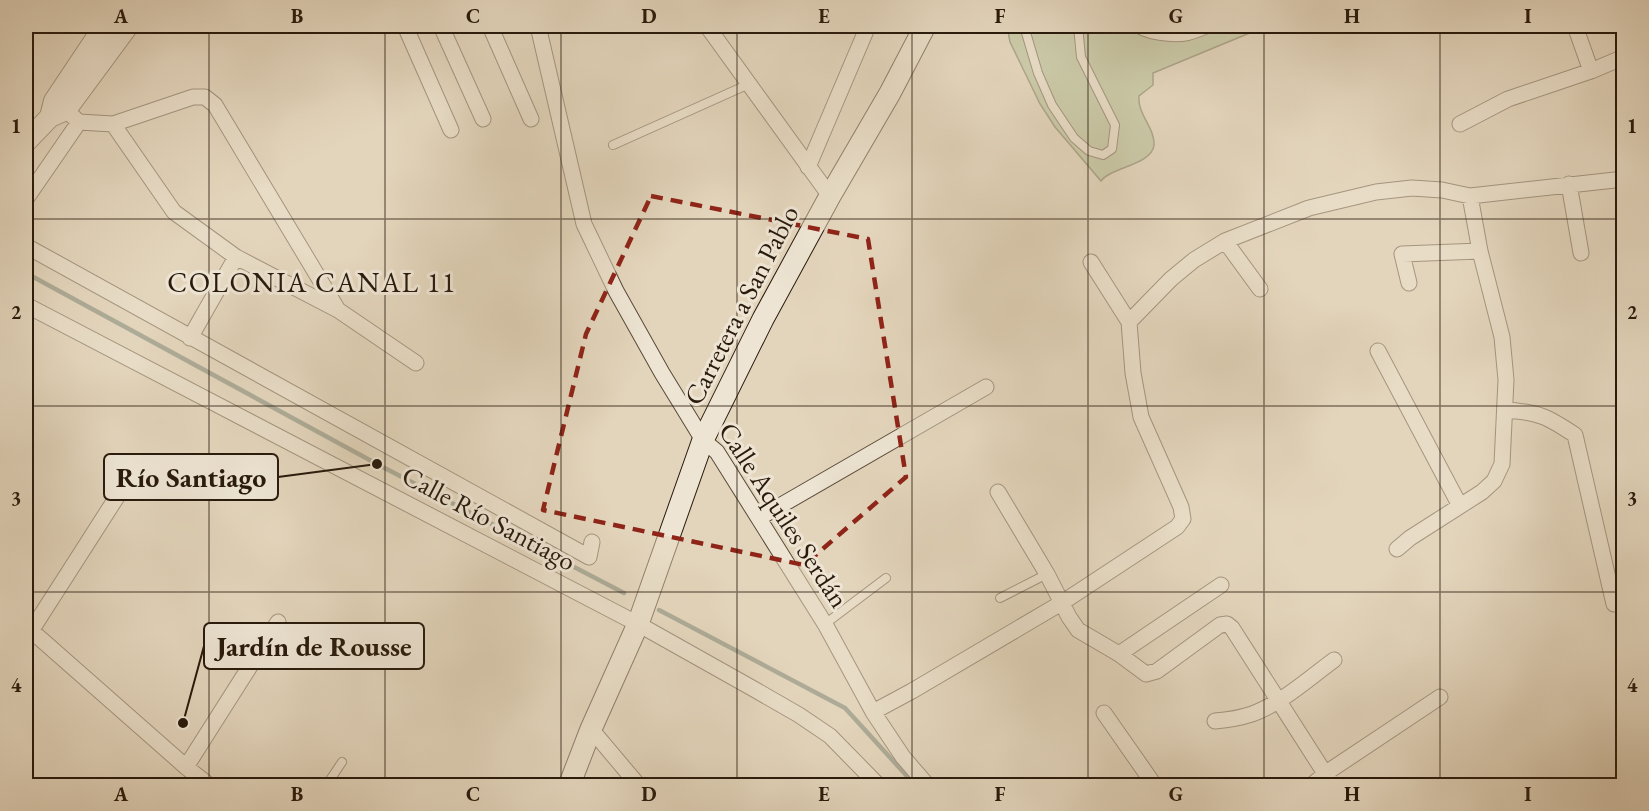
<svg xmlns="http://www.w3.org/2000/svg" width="1649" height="811" font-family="'EB Garamond',serif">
	<rect width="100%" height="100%" fill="#e3d5bc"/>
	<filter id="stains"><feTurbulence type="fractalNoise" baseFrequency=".00333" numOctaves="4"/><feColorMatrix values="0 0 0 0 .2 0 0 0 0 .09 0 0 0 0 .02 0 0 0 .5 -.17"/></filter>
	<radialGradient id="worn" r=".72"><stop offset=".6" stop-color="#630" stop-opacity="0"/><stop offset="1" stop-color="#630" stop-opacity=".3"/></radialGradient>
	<path fill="#afbe94" stroke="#6c6c50" stroke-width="1.5" d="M1007,26H1249L1252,32L1153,73V85L1139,96C1137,114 1155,128 1154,145C1152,165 1111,167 1101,181L1055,127L1040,104L1010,42Z"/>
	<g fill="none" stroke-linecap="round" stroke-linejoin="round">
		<path stroke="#6a796c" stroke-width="4.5" d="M26,273L377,464L624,593
			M659,610L845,708L916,786"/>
		<defs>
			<path id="service" d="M1024,26L1038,73L1052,105L1074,138L1089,151L1103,155L1112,149L1115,125L1081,57L1078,26
				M1134,26C1144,36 1174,39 1188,36C1197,34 1207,29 1215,26
				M613,145L749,84
				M1000,598L1047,574
				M825,624L886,578
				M326,786L342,762"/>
			<path id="minor" d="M405,26L451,130
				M441,26L483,119
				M490,26L531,119
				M538,26L584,224L616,291L662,373L703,440L717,452L825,624L873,712L903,757L928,786
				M707,26L830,196
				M1575,26L1591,71
				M59,104L79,122L113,124L174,212L236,257L338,310L416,363
				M113,124L193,97H205L215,105L338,310
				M1460,124L1508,99L1591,71L1624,57
				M808,167L868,26
				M1569,184L1581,253
				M26,199L79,122
				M1225,241L1260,289
				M26,246L589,557L592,542
				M1091,262L1129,322
				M1409,283L1402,254L1480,251
				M26,305L638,624L752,688L799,715L830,736L879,786
				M190,338L236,257
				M1378,351L1460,506
				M1505,410C1539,412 1548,417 1575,435L1614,604
				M998,492L1047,574L1069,617L1078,630L1119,654L1146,674L1157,671L1220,625L1227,624L1232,628L1333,786
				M759,518L986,387
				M1397,549L1410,538L1482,492L1494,481L1502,464L1506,380L1502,337L1480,251L1470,196
				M26,626L186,767L210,786
				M31,631L129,478
				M1119,654L1221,585
				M873,712L912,691L1063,602L1177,527L1183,519L1181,507L1141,417L1133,373L1129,322L1171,279L1194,260L1225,241L1309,208L1376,192L1412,188L1442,190L1470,196L1624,179
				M1104,713L1155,786
				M1215,721C1227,720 1240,718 1252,714C1282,703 1308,679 1334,660
				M591,729L639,786
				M186,767L278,622
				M1311,786L1326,773L1440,697"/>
			<path id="tertiary" d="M50,117L54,101L104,26
				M26,142L50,117L66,110L128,26"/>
			<path id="secondary" d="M569,786L591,729L638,624L703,440L763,319L830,196L890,93L925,26"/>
		</defs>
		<use href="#service" stroke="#584938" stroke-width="10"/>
		<use href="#minor" stroke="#584938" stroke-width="17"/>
		<use href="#tertiary" stroke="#584938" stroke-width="22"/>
		<use href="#secondary" stroke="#291a0c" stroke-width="23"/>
		<use href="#service" stroke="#ede4d3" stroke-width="8"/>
		<use href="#minor" stroke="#ede4d3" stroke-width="15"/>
		<use href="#tertiary" stroke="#ede4d3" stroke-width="20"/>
		<use href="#secondary" stroke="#ede4d3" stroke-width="21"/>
	</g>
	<path d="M0 0H1649V811H0ZM651,196L868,239L906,477L804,565L543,510L586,334Z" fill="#e3d5bc" fill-opacity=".55" fill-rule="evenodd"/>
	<path fill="none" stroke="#8f2418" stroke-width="4.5" stroke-dasharray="12 8" stroke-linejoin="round" d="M651,196L868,239L906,477L804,565L543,510L586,334Z"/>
	<path fill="none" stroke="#291a0c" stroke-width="1.5" stroke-opacity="0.55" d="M209,26V786M385,26V786M561,26V786M737,26V786M912,26V786M1088,26V786M1264,26V786M1440,26V786M26,219H1624M26,406H1624M26,592H1624"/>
	<g text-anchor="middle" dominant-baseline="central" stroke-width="6" stroke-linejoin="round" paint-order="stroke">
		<g font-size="27" fill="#291a0c" stroke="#ede4d3">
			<text transform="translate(741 305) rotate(-63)">Carretera a San Pablo</text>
			<text transform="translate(784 515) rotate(57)">Calle Aquiles Serdán</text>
			<text transform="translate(489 518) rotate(28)">Calle Río Santiago</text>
		</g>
		<g font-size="28" letter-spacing="1.5" fill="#291a0c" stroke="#ede4d3">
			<text x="312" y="282">COLONIA CANAL 11</text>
		</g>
	</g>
	<path fill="none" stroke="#291a0c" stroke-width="2" d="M377 464L278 477M183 723L204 646"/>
	<g fill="#291a0c" stroke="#ede4d3" stroke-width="2">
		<circle cx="377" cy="464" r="6"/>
		<circle cx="183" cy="723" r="6"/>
	</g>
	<g fill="#ede4d3" stroke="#291a0c" stroke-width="2">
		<rect x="104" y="454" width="174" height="46" rx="6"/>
		<rect x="204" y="623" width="220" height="46" rx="6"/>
	</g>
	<g font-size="28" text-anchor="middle" font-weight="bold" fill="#291a0c">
		<text x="191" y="487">Río Santiago</text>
		<text x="314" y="656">Jardín de Rousse</text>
	</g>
	<rect width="1649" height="811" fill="none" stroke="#e3d5bc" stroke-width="66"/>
	<rect x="33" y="33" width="1583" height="745" fill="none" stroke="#291a0c" stroke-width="2"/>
	<g font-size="20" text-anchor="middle" font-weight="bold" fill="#291a0c">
		<text x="121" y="23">A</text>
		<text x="297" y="23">B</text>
		<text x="473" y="23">C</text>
		<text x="649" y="23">D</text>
		<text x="824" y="23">E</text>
		<text x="1000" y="23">F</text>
		<text x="1176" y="23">G</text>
		<text x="1352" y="23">H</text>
		<text x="1528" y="23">I</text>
		<text x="16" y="133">1</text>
		<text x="1632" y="133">1</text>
		<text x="16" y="319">2</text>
		<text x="1632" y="319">2</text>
		<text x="16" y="505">3</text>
		<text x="1632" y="505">3</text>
		<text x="16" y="692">4</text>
		<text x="1632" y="692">4</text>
		<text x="121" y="801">A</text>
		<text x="297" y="801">B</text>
		<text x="473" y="801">C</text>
		<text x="649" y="801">D</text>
		<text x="824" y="801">E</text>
		<text x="1000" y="801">F</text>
		<text x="1176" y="801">G</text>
		<text x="1352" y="801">H</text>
		<text x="1528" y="801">I</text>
	</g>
	<rect width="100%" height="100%" filter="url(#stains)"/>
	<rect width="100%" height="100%" fill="url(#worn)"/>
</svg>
